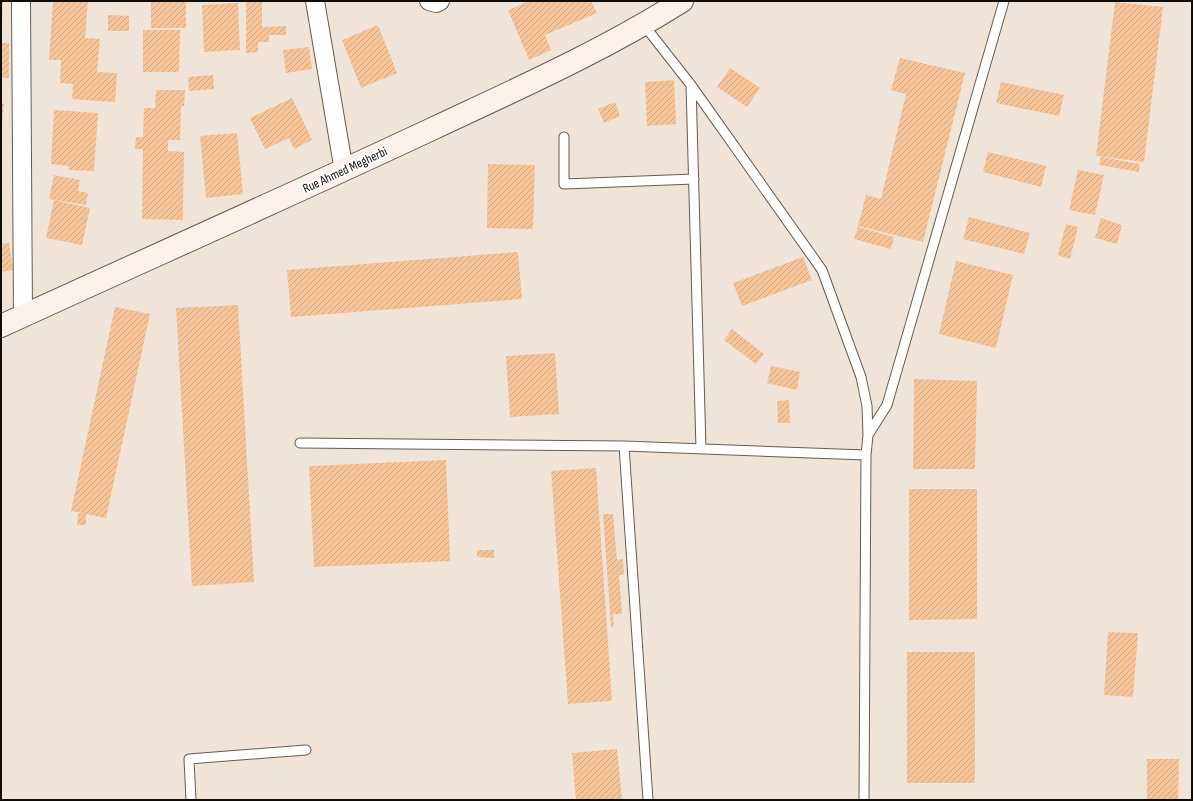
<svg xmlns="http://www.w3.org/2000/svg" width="1193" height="801" font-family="'Sofia Sans Condensed',sans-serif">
	<defs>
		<pattern id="building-hatch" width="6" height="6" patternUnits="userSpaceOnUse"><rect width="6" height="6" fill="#f5c498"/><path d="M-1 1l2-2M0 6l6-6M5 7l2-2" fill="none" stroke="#d1a782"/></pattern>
	</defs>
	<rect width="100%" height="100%" fill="#f0e4d9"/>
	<path fill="url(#building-hatch)" d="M1,1H3L2,19H1Z
		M53,1H88L85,38L100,39L97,72L117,73L115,102L72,99L73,84L60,83L61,60H49Z
		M151,1H186V28H151Z
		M246,1H262V27L286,26V35H269V42H258V52L246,53Z
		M530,1H591L597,13L545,35L551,50L529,60L508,10Z
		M1115,2L1163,7L1144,162L1096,156Z
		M238,3L240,50L204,52L202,5Z
		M108,15L129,16V31H108Z
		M378,25L397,73L361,88L342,40Z
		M143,30H180L179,72H143Z
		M1,43H9V78H1Z
		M309,47L312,69L286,73L283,50Z
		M900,58L965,73L923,242L858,226L866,195L881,199L906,94L891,90Z
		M730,68L760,88L747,107L717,87Z
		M213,75L214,89L189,91L188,77Z
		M674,80L676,124L647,126L645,82Z
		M1001,82L1064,95L1059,116L996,103Z
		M156,90H185L184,106H181L180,140H168V151L184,152L183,220L142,219L143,149H135L136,137H143L144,108H155Z
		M292,98L312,140L294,149L289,138L265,149L250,118Z
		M615,102L620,116L604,123L598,109Z
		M1,104H4L2,122H1Z
		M54,110L98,113L94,171L68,170L69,166L51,164Z
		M237,133L243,194L206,198L200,136Z
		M988,152L1046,166L1041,187L983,172Z
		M1101,157L1140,164L1139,172L1099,165Z
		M488,164L535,165L533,229L487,228Z
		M1078,170L1104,175L1095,215L1069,210Z
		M54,175L80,180L78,191L88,193L86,205L49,199Z
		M54,200L90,208L82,245L46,238Z
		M969,217L1030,233L1024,254L963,239Z
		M1101,218L1122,225L1117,244L1095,238Z
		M1066,224L1078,227L1070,259L1058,255Z
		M858,227L894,237L891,249L854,239Z
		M9,243L13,270L1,272V244Z
		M518,252L522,299L291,317L287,270Z
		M803,257L812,280L742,306L733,283Z
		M956,261L1013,275L996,348L939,334Z
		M238,305L254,582L192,586L176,308Z
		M115,307L150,314L106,518L86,514V525H77L78,513H84L71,511Z
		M732,329L764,354L756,364L724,340Z
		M555,353L559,414L510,417L506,356Z
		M771,366L800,372L797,390L767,383Z
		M914,379L977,381L975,469H913Z
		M789,400L790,423H778L777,401Z
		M446,460L450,561L314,567L309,466Z
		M596,468L612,701L568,704L551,471Z
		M909,489H977V619L909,620Z
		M603,514H613L617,560L623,559L624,575H619L622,614H613L614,627H611Z
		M477,550H494V558L477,557Z
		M1108,632L1138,633L1133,697L1104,695Z
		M907,652H975V783H907Z
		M617,749L622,800H576L572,753Z
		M1147,759H1179L1178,800H1147Z"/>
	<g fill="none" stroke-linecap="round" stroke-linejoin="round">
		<defs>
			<path id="lane" d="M644,25L691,85L822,270L861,377L867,406L868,435L866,455L864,800
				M691,85L701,449
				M564,137V184L694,179
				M868,435L887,405L1004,1
				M300,443L624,446L866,455
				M624,446L648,800
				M191,800L189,759L306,750"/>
			<path id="street" d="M21,1L23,316
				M315,1L344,171
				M429,1L436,3L440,1"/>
			<path id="secondary" d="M1,326C145,260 289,196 432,129C517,89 603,51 682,1"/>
		</defs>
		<use href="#lane" stroke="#665c52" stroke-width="11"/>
		<use href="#street" stroke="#665c52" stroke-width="20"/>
		<use href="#secondary" stroke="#665c52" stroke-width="24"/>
		<use href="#lane" stroke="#fff" stroke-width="9"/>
		<use href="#street" stroke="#fff" stroke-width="18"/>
		<use href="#secondary" stroke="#fdefea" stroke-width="22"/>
	</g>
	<g text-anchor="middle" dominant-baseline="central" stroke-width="4" stroke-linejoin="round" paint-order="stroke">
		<g font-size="13" fill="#100c08" stroke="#fff">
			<text transform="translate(345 170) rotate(-25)">Rue Ahmed Megherbi</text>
		</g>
	</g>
	<rect width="1193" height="801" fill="none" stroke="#100c08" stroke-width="4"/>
</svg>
